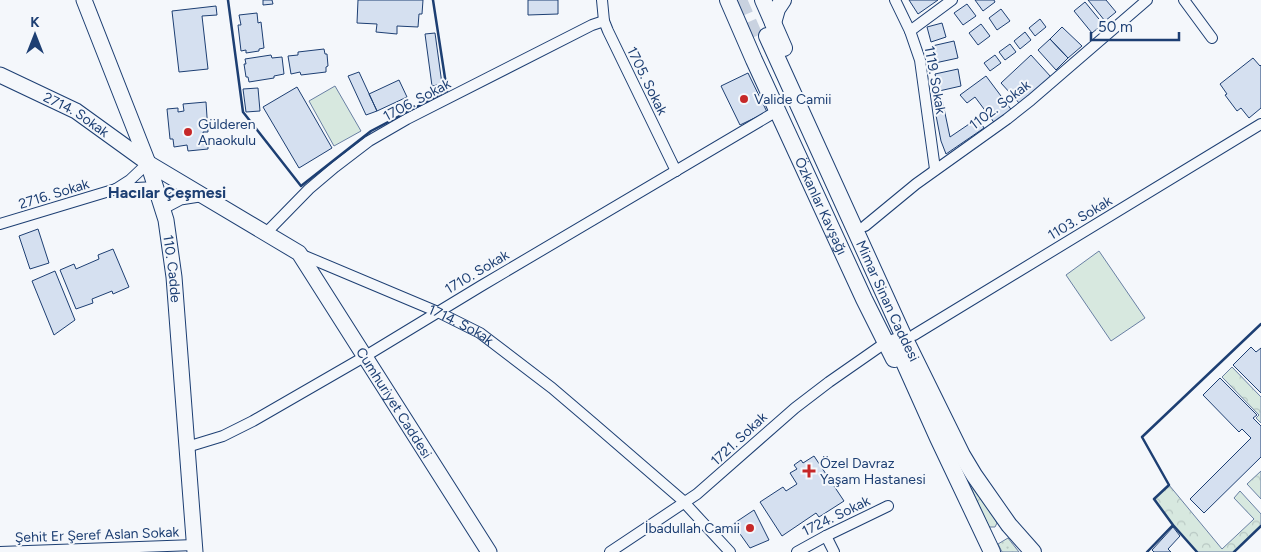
<svg xmlns="http://www.w3.org/2000/svg" width="1261" height="552" font-family="Figtree,sans-serif">
	<defs>
		<pattern id="grass-dots" width="8" height="8" patternUnits="userSpaceOnUse" patternTransform="scale(1.25)"><rect width="8" height="8" fill="#d7e8df"/><path d="M2 2h.1M6 6h.1" fill="none" stroke="#b8c8c3" stroke-width="1.8" stroke-linecap="round"/></pattern>
		<pattern id="forest-crowns" width="20" height="18" patternUnits="userSpaceOnUse" patternTransform="scale(1.25)"><rect width="20" height="18" fill="#d7e8df"/><path d="M2 6a3 3 0 1 1 6 0M12 15a3 3 0 1 1 6 0" fill="none" stroke="#b8c8c3"/></pattern>
	</defs>
	<rect width="100%" height="100%" fill="#f4f7fb"/>
	<path fill="url(#grass-dots)" stroke="#687fa3" d="M1008,538L1019,552H1002L998,544Z"/>
	<path fill="url(#forest-crowns)" stroke="#687fa3" d="M1232,367L1261,397V423L1256,418L1259,415L1222,377Z
		M925,389L996,521L997,523L995,527H989Z
		M1261,471V499L1247,484Z
		M1169,485L1222,549L1254,519L1234,498L1240,491L1261,514V526L1234,552H1197L1173,525L1154,499Z"/>
	<path fill="#d7e8df" stroke="#687fa3" d="M335,86L361,131L334,146L309,101Z
		M1099,251L1145,318L1111,341L1066,275Z"/>
	<path fill="#d5e0f0" stroke="#1d3f73" d="M263,0H272L273,4L263,5Z
		M358,0H423L422,14H419L418,27L397,26V34L376,32L377,24L357,23Z
		M528,0H558V14L528,15Z
		M909,0H938L918,14Z
		M975,0H994L995,2L983,11Z
		M1088,0H1106L1116,12L1105,21Z
		M1085,2L1103,24L1092,33L1074,11Z
		M967,4L976,16L963,25L954,13Z
		M216,6L217,15L202,16L208,69L179,72L172,11Z
		M1001,9L1010,21L997,30L989,18Z
		M257,13L258,23L261,22L264,48L259,49V51L246,53V50L241,51L238,25H241L239,15Z
		M1040,19L1046,27L1035,36L1029,28Z
		M942,23L946,37L931,42L927,27Z
		M981,24L990,36L978,45L969,33Z
		M1062,27L1082,46L1068,58L1050,39Z
		M1025,32L1031,40L1020,49L1014,41Z
		M435,33L442,84L432,86L425,34Z
		M1050,39L1068,58L1056,70L1038,50Z
		M954,41L958,58L935,63L932,46Z
		M1010,44L1016,52L1005,60L999,52Z
		M324,49L325,54H327L328,66L326,67V72L301,75L300,72L291,74L288,56L298,55V52Z
		M271,55L272,58L282,57L284,74L274,76V78L249,82L248,77H246L244,64H246L245,59Z
		M995,55L1001,63L990,71L984,63Z
		M1031,55L1051,77L1020,104L1001,83Z
		M1253,58L1260,66L1261,65V108L1249,118L1241,108L1237,111L1225,95L1227,94L1220,84Z
		M958,69L961,86L939,91L935,74Z
		M359,72L377,111L366,115L348,76Z
		M748,73L767,112L740,125L721,86Z
		M986,76L1013,112L996,125L975,97L967,103L960,95Z
		M399,80L407,97L377,111L369,94Z
		M297,87L332,148L299,168L263,107Z
		M258,88L260,111L246,112L243,89Z
		M942,99L950,137L978,118L984,128L946,154L941,141L933,100Z
		M206,102L208,132H203L204,139H208V149L188,151L187,145L174,147L173,139H170L167,109L178,108V112L184,111L183,104Z
		M38,229L49,263L30,269L19,236Z
		M113,249L129,287L113,294L112,291L92,299L93,303L76,309L60,270L74,264L76,269L99,259L98,255Z
		M55,271L75,320L54,335L32,281Z
		M1251,347L1256,352L1261,348V393L1233,365Z
		M1220,378L1257,415L1253,418L1261,426V457L1204,513L1190,499L1251,438L1242,429L1239,432L1203,395Z
		M814,456L844,501L819,517L816,513L782,536L760,502L783,487L786,491L797,484L790,473L797,469L794,465L801,460L803,463Z
		M754,510L769,540L750,548L733,524Z
		M1173,527L1180,536L1168,549L1171,552H1154L1152,550Z"/>
	<g fill="none" stroke-linecap="round" stroke-linejoin="round">
		<path stroke="#c9d2e0" stroke-width="16" stroke-dasharray="16 8" stroke-linecap="butt" d="M739,0L757,41"/>
		<defs>
			<g id="street">
				<path d="M602,0L604,21L608,31L676,171"/>
				<path d="M895,0L910,31L920,60L935,169"/>
				<path d="M1184,0L1212,38"/>
				<path d="M910,31L952,0"/>
				<path d="M148,163L130,180L116,189L156,187"/>
				<path d="M0,224L116,189"/>
				<path d="M865,226L916,184L1007,119L1031,100L1147,0"/>
				<path d="M265,234L309,189L335,167L369,141L407,119L592,25L604,21"/>
				<path id="s1" d="M300,254L438,312L480,333L552,388L593,423L681,499L730,552"/>
				<path d="M914,335L1261,124"/>
				<path d="M187,447L223,436L253,421L364,357L481,286L777,111"/>
				<path d="M826,536L834,552"/>
				<path d="M0,552L195,545"/>
				<path d="M610,552L697,494L795,408L829,382L885,343"/>
				<path d="M797,552L826,536L888,506"/>
			</g>
			<g id="secondary">
				<path id="s2" d="M84,0L148,163L166,220L174,277L195,552"/>
				<path id="s3" d="M0,75L76,111L148,163L299,253L489,552"/>
				<path d="M163,206L180,197L199,194"/>
			</g>
			<g id="primary">
				<path id="s4" d="M728,0L754,60L864,299L894,359"/>
				<path d="M763,0L784,48"/>
				<path d="M773,23L777,9L783,0"/>
				<path id="s5" d="M767,36L902,333L962,455L974,475L1009,525L1033,552"/>
				<path d="M895,342L938,438L992,552"/>
			</g>
		</defs>
		<use href="#street" stroke="#1d3f73" stroke-width="12"/>
		<use href="#secondary" stroke="#1d3f73" stroke-width="17"/>
		<use href="#primary" stroke="#1d3f73" stroke-width="18"/>
		<use href="#street" stroke="#f4f7fb" stroke-width="10"/>
		<use href="#secondary" stroke="#f4f7fb" stroke-width="15"/>
		<use href="#primary" stroke="#f4f7fb" stroke-width="16"/>
		<path stroke="#1d3f73" stroke-width="2.5" d="M228,0L243,112L301,186L371,131L447,91L433,0
			M1147,552L1173,525
			M1197,552L1173,525L1154,499L1169,485L1142,437L1261,324
			M1234,552L1261,526"/>
	</g>
	<g fill="#c62828" stroke="#f4f7fb" stroke-width="2">
		<circle cx="744" cy="99" r="5"/>
		<circle cx="188" cy="132" r="5"/>
		<path d="M806.5 463.5h5v5h5v5h-5v5h-5v-5h-5v-5h5z"/>
		<circle cx="750" cy="528" r="5"/>
	</g>
	<g text-anchor="middle" dominant-baseline="central" stroke-width="4" stroke-linejoin="round" paint-order="stroke">
		<g font-size="14" fill="#1d3f73" stroke="#f4f7fb">
			<text transform="translate(935 80) rotate(80)">1119. Sokak</text>
			<text transform="translate(647 81) rotate(64)">1705. Sokak</text>
			<text transform="translate(417 100) rotate(-28)">1706. Sokak</text>
			<text transform="translate(1000 105) rotate(-37)">1102. Sokak</text>
			<text stroke="none"><textPath href="#s3" startOffset="86">2714. Sokak</textPath></text>
			<text transform="translate(54 194) rotate(-17)">2716. Sokak</text>
			<text stroke="none"><textPath href="#s4" startOffset="226">Özkanlar Kavşağı</textPath></text>
			<text transform="translate(1080 218) rotate(-31)">1103. Sokak</text>
			<text stroke="none"><textPath href="#s2" startOffset="284">110. Cadde</textPath></text>
			<text transform="translate(477 272) rotate(-31)">1710. Sokak</text>
			<text stroke="none"><textPath href="#s5" startOffset="291">Mimar Sinan Caddesi</textPath></text>
			<text stroke="none"><textPath href="#s1" startOffset="176">1714. Sokak</textPath></text>
			<text stroke="none"><textPath href="#s3" startOffset="526">Cumhuriyet Caddesi</textPath></text>
			<text transform="translate(739 439) rotate(-43)">1721. Sokak</text>
			<text transform="translate(836 516) rotate(-26)">1724. Sokak</text>
			<text transform="translate(97 535) rotate(-2)">Şehit Er Şeref Aslan Sokak</text>
		</g>
		<g font-size="14" fill="#1d3f73" stroke="#f4f7fb" text-anchor="start">
			<text x="754" y="99">Valide Camii</text>
			<text x="198" y="124">Gülderen<tspan x="198" dy="16">Anaokulu</tspan></text>
			<text x="820" y="463">Özel Davraz<tspan x="820" dy="16">Yaşam Hastanesi</tspan></text>
			<text x="740" y="528" text-anchor="end">İbadullah Camii</text>
		</g>
		<g font-size="16" font-weight="bold" fill="#1d3f73" stroke="#f4f7fb">
			<text x="167" y="192">Hacılar Çeşmesi</text>
		</g>
	</g>
	<g transform="translate(35 35)" stroke="#f4f7fb" stroke-width="4" paint-order="stroke">
	<path d="M0-4L9 19L0 12L-9 19Z" fill="#1d3f73"/>
	<text y="-8" font-size="14" font-weight="bold" text-anchor="middle" fill="#1d3f73">K</text>
	</g>
	<path d="M1091 32v8h88v-8" fill="none" stroke="#1d3f73" stroke-width="2.5"/>
	<text x="1098" y="32" font-size="15" fill="#1d3f73" stroke="#f4f7fb" stroke-width="4" paint-order="stroke">50 m</text>
</svg>
